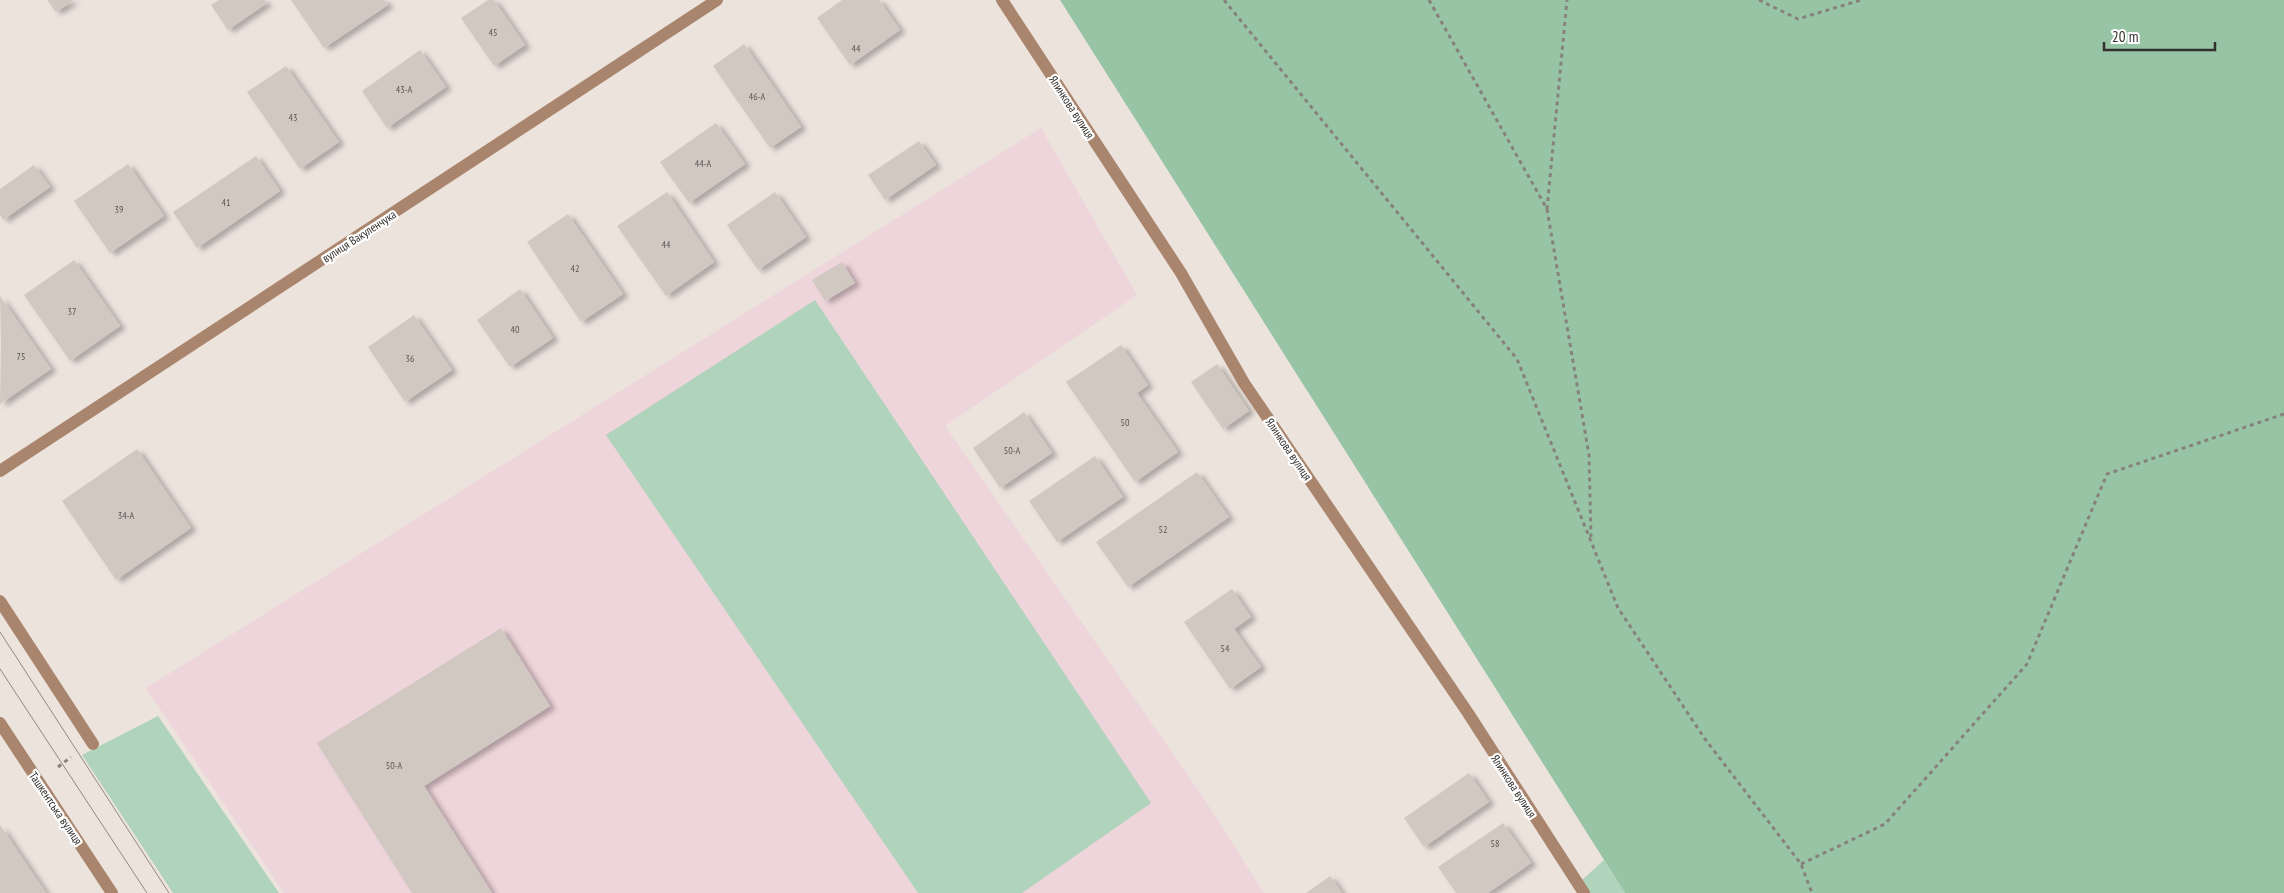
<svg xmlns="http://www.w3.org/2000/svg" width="2284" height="893" font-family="'PT Sans Narrow',sans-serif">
	<defs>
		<filter id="shadow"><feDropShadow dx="5.5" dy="3" stdDeviation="2.5" flood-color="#0004"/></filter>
	</defs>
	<rect width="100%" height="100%" fill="#ece3dd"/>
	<path fill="#eed4db" d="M1041,128L1137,295L945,426L1203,797L1264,893H284L146,688Z"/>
	<path fill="#b0d3bb" d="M815,300L1151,803L1022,893H918L606,435Z
		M158,716L279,893H173L82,755Z
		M1604,860L1625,893H1589L1582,880Z"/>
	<path fill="#98c4a6" d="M1060,0H2284V893H1625Z"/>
	<path fill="#d1c8c2" filter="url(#shadow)" d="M47,0H74L56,12Z
		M219,0H264L267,3L228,30L211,5Z
		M291,0H384L388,5L324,48Z
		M488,0H494L525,45L494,66L461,18Z
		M842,0H879L900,30L850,65L817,18Z
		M744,44L801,127L770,148L713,66Z
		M420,50L446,87L387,128L362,91Z
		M286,66L339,142L300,169L247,92Z
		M716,123L745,164L689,203L660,162Z
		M919,141L936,165L885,200L868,175Z
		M256,156L280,191L197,248L173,212Z
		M128,164L164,216L110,253L74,201Z
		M34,165L50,187L3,220L0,215V189Z
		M667,192L714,262L666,296L617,226Z
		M775,192L806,237L758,270L727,225Z
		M568,214L623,294L581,322L527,242Z
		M74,260L120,326L70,361L24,295Z
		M842,262L855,283L825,301L812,280Z
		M520,289L553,338L510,367L477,320Z
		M0,296L51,369L0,404L1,343Z
		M414,315L452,370L405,402L368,347Z
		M1121,345L1148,385L1137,393L1178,452L1135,482L1066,382Z
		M1217,364L1249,411L1223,429L1191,382Z
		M1024,412L1052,453L1000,488L973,448Z
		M137,449L191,528L116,580L62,501Z
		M1095,456L1123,497L1057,542L1029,501Z
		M1197,472L1229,517L1128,587L1096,542Z
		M1232,589L1251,617L1234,629L1261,667L1230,689L1184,622Z
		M501,628L550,706L424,786L492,893H412L317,743Z
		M1469,773L1489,802L1424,847L1404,818Z
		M1503,823L1531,863L1488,893H1456L1438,867Z
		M0,825L46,893H0Z
		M1330,876L1342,893H1306Z"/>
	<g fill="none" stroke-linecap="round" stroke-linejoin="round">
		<path stroke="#87817d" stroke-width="3" stroke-dasharray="4 4" stroke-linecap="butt" d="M1224,0L1517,359L1618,608L1705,739L1801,864L1812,893
			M1429,0L1547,209L1589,455L1591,537
			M1759,0L1798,19L1861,0
			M1547,209L1567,0
			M58,767L71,757
			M1801,864L1885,824L2027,664L2107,474L2284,414"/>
		<path stroke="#a9856d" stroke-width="12" d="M1002,0L1181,273L1244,383L1468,713L1584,893
			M0,471L717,0
			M0,601L93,744
			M0,723L112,893"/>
		<path stroke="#8f8984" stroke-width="1" d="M0,632L169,893
			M0,669L147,893"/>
	</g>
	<g text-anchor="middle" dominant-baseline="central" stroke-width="4.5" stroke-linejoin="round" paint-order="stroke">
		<g font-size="10" fill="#5a5652">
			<text x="493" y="32">45</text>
			<text x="856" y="48">44</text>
			<text x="404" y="89">43-А</text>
			<text x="757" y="96">46-А</text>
			<text x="293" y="117">43</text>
			<text x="703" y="163">44-А</text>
			<text x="226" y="202">41</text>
			<text x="119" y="209">39</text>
			<text x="666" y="244">44</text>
			<text x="575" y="268">42</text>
			<text x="72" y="311">37</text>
			<text x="515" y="329">40</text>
			<text x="21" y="356">75</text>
			<text x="410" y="358">36</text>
			<text x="1125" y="422">50</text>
			<text x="1012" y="450">50-А</text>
			<text x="126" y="515">34-А</text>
			<text x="1163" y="529">52</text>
			<text x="1225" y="648">54</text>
			<text x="394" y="765">50-А</text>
			<text x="1495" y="843">58</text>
		</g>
		<g font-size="12" fill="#33302d" stroke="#fff">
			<text transform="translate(1072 107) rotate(57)">Ялинкова вулиця</text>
			<text transform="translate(359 236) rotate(-33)">вулиця Вакуленчука</text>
			<text transform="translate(1289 449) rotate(56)">Ялинкова вулиця</text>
			<text transform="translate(1514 786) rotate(57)">Ялинкова вулиця</text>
			<text transform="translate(56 808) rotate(56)">Ташкентська вулиця</text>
		</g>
	</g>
	<path d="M2104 42v8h111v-8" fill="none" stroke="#33302d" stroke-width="2.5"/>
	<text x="2112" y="42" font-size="15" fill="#33302d" stroke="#ffffff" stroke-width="4" paint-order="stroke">20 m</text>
</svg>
